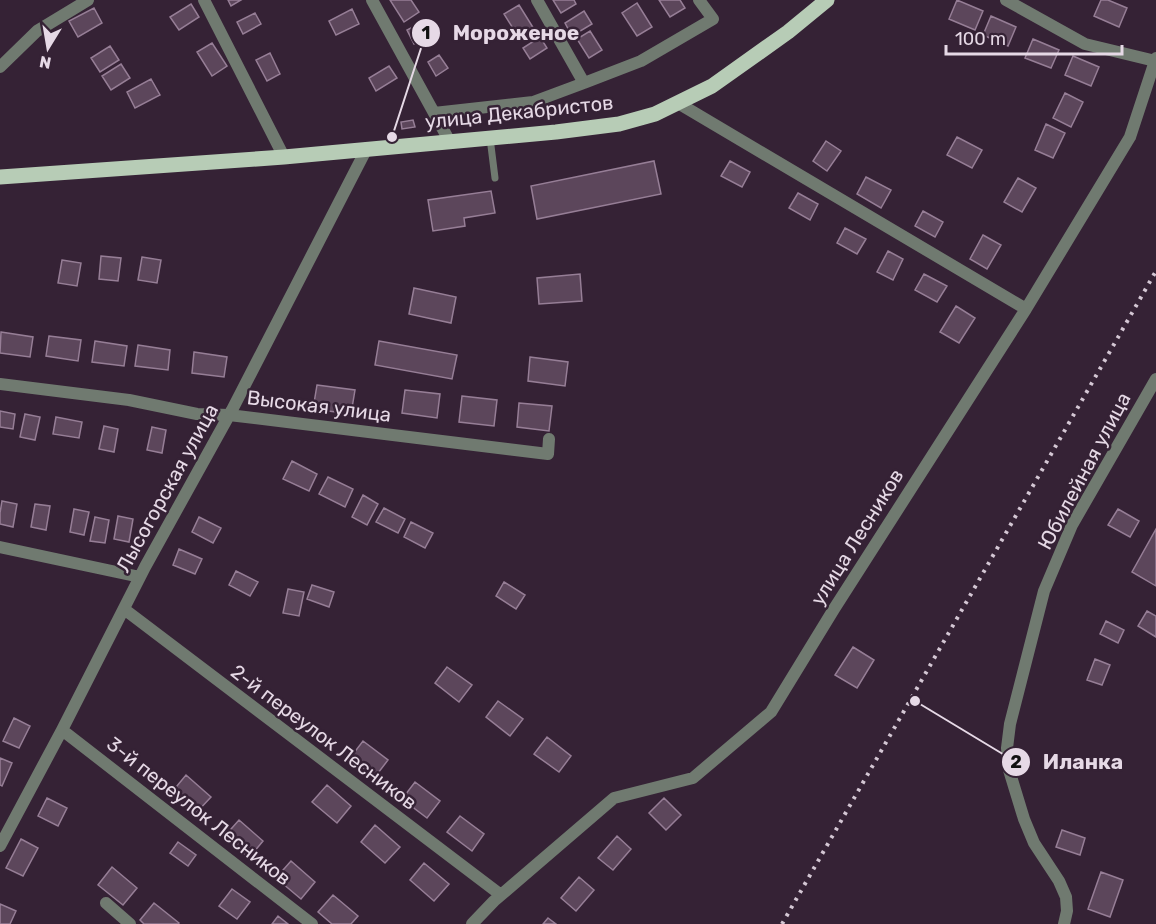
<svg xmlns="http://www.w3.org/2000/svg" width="1156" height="924" font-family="Rubik,sans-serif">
	<rect width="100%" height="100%" fill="#352235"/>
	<path fill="#5c465b" stroke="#967e96" stroke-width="1.5" d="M228,0H241L231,6Z
		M390,0H411L419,12L404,22Z
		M553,0H574L576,4L561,13Z
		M659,0H680L685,8L670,17Z
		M957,0L983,11L975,30L949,19Z
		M1101,0H1108L1127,8L1119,27L1094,16Z
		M637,3L652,27L637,36L622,13Z
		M191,4L199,17L179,30L170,17Z
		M519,5L534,29L519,38L504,14Z
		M94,8L102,23L78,37L69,21Z
		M352,9L359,24L336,35L329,21Z
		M584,11L592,24L572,36L565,23Z
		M255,13L261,24L243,34L237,22Z
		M991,16L1016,27L1008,46L983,35Z
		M428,19L436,33L414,44L407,30Z
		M590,31L602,50L589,58L577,39Z
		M540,37L547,48L530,59L523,48Z
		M1033,39L1059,50L1051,68L1025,58Z
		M212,43L227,66L212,76L197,52Z
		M110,46L119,60L100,72L91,58Z
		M270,53L280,74L267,81L256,60Z
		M439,55L448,68L436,76L428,62Z
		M1073,56L1099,67L1091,86L1065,75Z
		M121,64L130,78L111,90L102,76Z
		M389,66L397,78L376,91L369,78Z
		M151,79L160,95L135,108L127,92Z
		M1065,93L1083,102L1071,127L1053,118Z
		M413,120L415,127L402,129L401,122Z
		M1046,124L1065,133L1053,158L1035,150Z
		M957,137L982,150L972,168L947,155Z
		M826,141L841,151L827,171L813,161Z
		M654,161L661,194L537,219L531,186Z
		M730,161L750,172L742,187L721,176Z
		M866,177L891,190L881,208L857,194Z
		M1018,178L1036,188L1022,212L1004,202Z
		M491,191L495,213L464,218L465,226L433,231L428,200Z
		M798,193L818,204L810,220L789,208Z
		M923,211L943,222L935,237L915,226Z
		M845,228L866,239L857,254L837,243Z
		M983,235L1001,245L987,269L970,259Z
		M888,251L903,259L893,280L877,272Z
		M101,256L121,258L118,281L99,279Z
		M142,257L161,260L157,283L138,280Z
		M62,260L81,263L77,286L58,283Z
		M580,274L582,301L539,304L537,278Z
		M924,274L947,286L937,302L915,290Z
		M414,288L456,297L451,323L409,314Z
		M956,306L975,318L959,343L940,332Z
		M1,332L33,337L30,357L0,353Z
		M49,336L81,340L78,361L46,356Z
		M95,341L127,346L124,366L92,362Z
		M379,341L457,355L452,379L375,365Z
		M138,345L170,350L168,370L135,366Z
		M194,352L227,357L224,377L192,373Z
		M530,357L568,362L565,386L528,381Z
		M317,385L355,390L351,414L313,409Z
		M405,390L440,394L437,418L402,413Z
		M462,396L497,400L494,426L459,422Z
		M519,403L552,406L549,431L517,427Z
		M0,411L15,414L13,429L0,427Z
		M25,414L40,417L35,440L20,437Z
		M56,417L82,422L79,438L53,434Z
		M104,426L118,429L114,452L99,449Z
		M152,427L166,430L162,453L147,450Z
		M292,461L317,474L309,491L283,479Z
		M328,477L353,489L345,507L319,494Z
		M363,495L378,504L367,525L352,517Z
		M2,501L17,504L13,527L0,524V513Z
		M35,504L50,506L46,530L31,527Z
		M384,508L405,519L398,533L376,522Z
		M74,509L89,512L84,535L70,532Z
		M1118,509L1139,521L1130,537L1108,525Z
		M118,516L133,519L129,542L114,539Z
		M95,517L109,520L105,543L90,541Z
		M199,517L221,528L213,543L192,532Z
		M411,522L433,533L425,548L404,537Z
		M1156,529V586L1132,572Z
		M179,549L202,559L195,574L173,565Z
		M236,571L258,582L250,596L229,585Z
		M504,582L525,595L516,609L496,596Z
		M312,585L334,592L329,607L307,599Z
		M288,589L304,592L299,616L283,613Z
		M1147,611L1156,616V637L1138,626Z
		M1106,621L1124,630L1118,643L1100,634Z
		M853,647L874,660L857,688L835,675Z
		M1095,659L1110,665L1102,685L1087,680Z
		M447,667L472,685L459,702L435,683Z
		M498,701L523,719L510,736L486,717Z
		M14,718L30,726L19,748L3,741Z
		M547,737L571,756L559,772L534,754Z
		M363,741L388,760L375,777L350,758Z
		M0,758L12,763L2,786L0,785Z
		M186,775L211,797L196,813L172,792Z
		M415,782L440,801L427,818L402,799Z
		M327,785L351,806L337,823L312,802Z
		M47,798L67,808L58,826L38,816Z
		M664,798L681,815L666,830L649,813Z
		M460,816L484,834L472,851L447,832Z
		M239,820L263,841L249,858L224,837Z
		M375,825L400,847L385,863L361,842Z
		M1062,830L1085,838L1080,855L1056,847Z
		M617,836L631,849L613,870L598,858Z
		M21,839L38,848L23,876L6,868Z
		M178,842L196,855L188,866L170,853Z
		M291,861L315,882L301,899L276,878Z
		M424,863L449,884L434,901L410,880Z
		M112,867L137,888L123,905L98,885Z
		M1101,872L1123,880L1110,917L1088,909Z
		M579,877L594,890L576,911L561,898Z
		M232,889L250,902L237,919L219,906Z
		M333,895L358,916L351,924H332L318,912Z
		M154,903L179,923L178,924H144L140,920Z
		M0,904L16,911L10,924H0Z
		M278,916L288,924H272Z
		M548,918L556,924H543Z"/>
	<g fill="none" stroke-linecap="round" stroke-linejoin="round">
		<path stroke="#707a70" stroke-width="7" d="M490,138L495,178"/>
		<path stroke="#707a70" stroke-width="12" d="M204,0L284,157
			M372,0L450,142
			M1006,0L1085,44L1155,61
			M0,67L37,31L88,0
			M584,83L641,61L713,19L699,0
			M678,103L1026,309
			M434,113L533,102L584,83L537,0
			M0,384L129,400L197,414L229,415L548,454L549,439
			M0,547L140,577
			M124,609L501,895
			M62,730L312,924
			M0,846L62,730L145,567L232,410L367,148
			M106,903L130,924
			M472,924L494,901L614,798L693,778L771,712L834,609L1026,309L1130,137L1156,58
			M1064,924L1067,911L1066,897L1059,881L1034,843L1024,819L1009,770L1007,748L1010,724L1044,591L1072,525L1156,379"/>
		<path stroke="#b7ccb6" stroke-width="15" d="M0,177L284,157L556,132L619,124L655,114L712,86L788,32L827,0"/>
		<path stroke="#d4c7d4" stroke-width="4" stroke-dasharray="3 6" stroke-linecap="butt" d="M782,924L1156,271"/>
	</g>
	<g text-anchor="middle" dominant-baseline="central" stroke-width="5" stroke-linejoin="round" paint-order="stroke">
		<g font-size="20" fill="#e6d9e6" stroke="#352235">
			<text transform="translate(519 112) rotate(-6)">улица Декабристов</text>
			<text transform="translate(319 406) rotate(7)">Высокая улица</text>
			<text transform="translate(1084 471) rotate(-62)">Юбилейная улица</text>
			<text transform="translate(167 488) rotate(-61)">Лысогорская улица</text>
			<text transform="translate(857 537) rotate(-58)">улица Лесников</text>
			<text transform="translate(324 737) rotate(37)">2-й переулок Лесников</text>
			<text transform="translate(199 811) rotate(38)">3-й переулок Лесников</text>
		</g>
	</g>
	<path fill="none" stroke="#e6d9e6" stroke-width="2" d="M392 137L426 33M915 701L1016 762"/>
	<g fill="#e6d9e6" stroke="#352235" stroke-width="2">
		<circle cx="392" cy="137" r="6"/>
		<circle cx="915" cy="701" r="6"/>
		<circle cx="426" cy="33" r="15"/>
		<circle cx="1016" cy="762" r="15"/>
	</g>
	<g font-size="18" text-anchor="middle" font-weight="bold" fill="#111">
		<text x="426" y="39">1</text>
		<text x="1016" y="768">2</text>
	</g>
	<g font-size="21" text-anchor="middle" font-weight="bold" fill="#e6d9e6" stroke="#352235" stroke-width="5" stroke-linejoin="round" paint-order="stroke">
		<text x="516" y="40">Мороженое</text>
		<text x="1083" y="769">Иланка</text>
	</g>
	<g transform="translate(48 48) rotate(191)" stroke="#352235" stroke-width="4.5" paint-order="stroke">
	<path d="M0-4.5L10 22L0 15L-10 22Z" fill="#e6d9e6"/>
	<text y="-9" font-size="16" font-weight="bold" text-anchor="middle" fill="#e6d9e6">N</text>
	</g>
	<path d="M946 45v9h176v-9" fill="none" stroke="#e6d9e6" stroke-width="3"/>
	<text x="955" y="45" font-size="18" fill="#e6d9e6" stroke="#352235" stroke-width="4.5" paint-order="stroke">100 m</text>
</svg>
